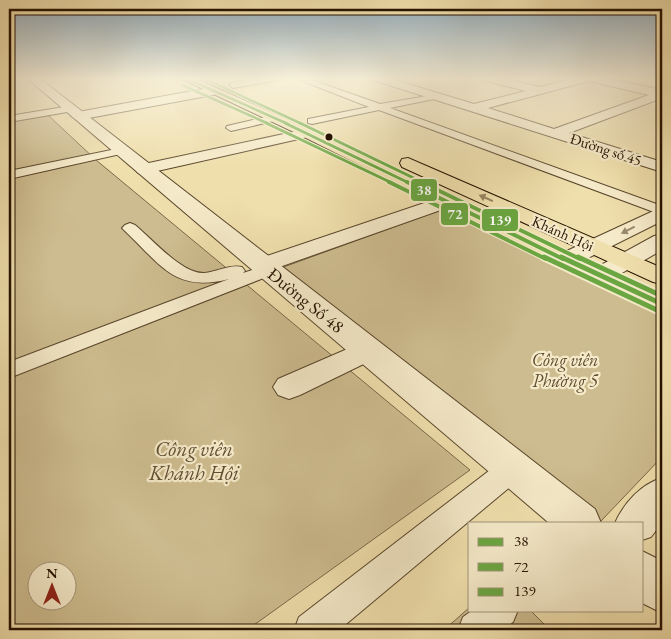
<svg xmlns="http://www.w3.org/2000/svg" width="671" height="639" font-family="'EB Garamond',serif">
	<rect width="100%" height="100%" fill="#efdfac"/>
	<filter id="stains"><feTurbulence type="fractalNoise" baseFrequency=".004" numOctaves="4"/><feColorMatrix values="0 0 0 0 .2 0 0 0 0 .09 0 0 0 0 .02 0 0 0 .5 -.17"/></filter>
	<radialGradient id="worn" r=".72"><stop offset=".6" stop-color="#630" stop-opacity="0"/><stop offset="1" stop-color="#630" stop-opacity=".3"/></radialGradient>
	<path fill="#cdbc8f" stroke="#7a6748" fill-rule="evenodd" d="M41,115L49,116L96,160L470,470L247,630H9V121ZM38,572H68V602H38Z
		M449,207L662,308V457L601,521L278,269Z
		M470,607V610H530L550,630H444Z"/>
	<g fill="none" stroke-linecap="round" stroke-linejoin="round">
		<defs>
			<path id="service" d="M263,78H283L279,80L233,88L229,85L233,82Z
				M295,78H306L380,104L439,94V98L390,108L662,206V215L379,110L312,124L308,123V119L369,107Z
				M70,106L73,107V111L9,122V116Z
				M274,115L279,118L278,120L231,131L226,128L227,126Z
				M121,148L125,149L127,151L125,153L9,179V171Z
				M130,223L135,225C152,239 182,274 204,273C217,272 230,264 242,267L245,271L243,273L268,265L274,266L277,270L274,274L9,378V362L229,279C175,293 161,265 125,231L122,228L125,225Z
				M513,456L523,460L527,468L523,476L339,630H294L299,617L503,460Z
				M473,610H518L513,622L503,630H458L463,617Z"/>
			<path id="pedestrian" d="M368,340L378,343L383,350L378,357L300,395L289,399L278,395L273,387L278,379Z"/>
			<path id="minor" d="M371,78H388L474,104L526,91L482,80L481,78H500L540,87L576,78H604L662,90V98L569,133L662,162V172L373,80ZM589,81L649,95L554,129L488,108Z
				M214,87L220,91L218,94L78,120L71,116L78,112Z
				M307,129L312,130L314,133L312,136L144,174L138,173L135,169L138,165L144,164Z
				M445,196L452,198L455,202L452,206L271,270L263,272L255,270L251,265L255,260Z
				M662,478V523L651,537L642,540V523H615C624,503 641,484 662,478Z"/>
			<path id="tertiary" d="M27,78H39L595,509L601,523H549Z
				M662,207V221L574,265L566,267L558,265L554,260L558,255Z
				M662,234V250L608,281L599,283L590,281L587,276L590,271L654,236Z
				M642,551L662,561V613L642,603Z"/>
			<path id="primary" d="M180,78H194L312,130L608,271L662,294V312L653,310L590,281L302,136Z
				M408,158L662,268V284L653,282L402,167L400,163L402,159Z"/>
		</defs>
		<use href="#service" stroke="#58452b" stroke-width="2"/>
		<use href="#pedestrian" stroke="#58452b" stroke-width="2"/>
		<use href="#minor" stroke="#58452b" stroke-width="2"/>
		<use href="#tertiary" stroke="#58452b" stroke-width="2"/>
		<use href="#primary" stroke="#261200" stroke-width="2"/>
		<use href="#service" fill="#f5eac9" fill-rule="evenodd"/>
		<use href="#pedestrian" fill="#f5eac9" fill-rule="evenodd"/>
		<use href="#minor" fill="#f5eac9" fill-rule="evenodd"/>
		<use href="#tertiary" fill="#f5eac9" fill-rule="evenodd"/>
		<use href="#primary" fill="#efdfac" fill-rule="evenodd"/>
		<defs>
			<path id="bus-1-far3" d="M185,78L288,124"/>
			<path id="bus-1-far2" d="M285,123L409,183"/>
			<path id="bus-1-far1" d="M407,182L563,259"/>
			<path id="bus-1" d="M561,257L662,304"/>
			<path id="bus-2-far3" d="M182,85L269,124"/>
			<path id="bus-2-far2" d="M266,123L392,183"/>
			<path id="bus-2-far1" d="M389,182L546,259"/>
			<path id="bus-2" d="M544,257L659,311"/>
			<path id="bus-3-far3" d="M203,78L302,124"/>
			<path id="bus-3-far2" d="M300,123L424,183"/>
			<path id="bus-3-far1" d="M421,182L580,259"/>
			<path id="bus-3" d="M578,257L662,296"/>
		</defs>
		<use href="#bus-1-far3" stroke="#f5eac9" stroke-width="4.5"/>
		<use href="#bus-1-far2" stroke="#f5eac9" stroke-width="5"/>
		<use href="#bus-1-far1" stroke="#f5eac9" stroke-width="6"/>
		<use href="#bus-1" stroke="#f5eac9" stroke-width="9"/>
		<use href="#bus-2-far3" stroke="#f5eac9" stroke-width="4.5"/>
		<use href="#bus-2-far2" stroke="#f5eac9" stroke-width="5"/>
		<use href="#bus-2-far1" stroke="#f5eac9" stroke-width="6"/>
		<use href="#bus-2" stroke="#f5eac9" stroke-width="9"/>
		<use href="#bus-3-far3" stroke="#f5eac9" stroke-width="4.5"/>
		<use href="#bus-3-far2" stroke="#f5eac9" stroke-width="5"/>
		<use href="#bus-3-far1" stroke="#f5eac9" stroke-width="6"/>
		<use href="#bus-3" stroke="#f5eac9" stroke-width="9"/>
		<use href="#bus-1-far3" stroke="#6aa641" stroke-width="2.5"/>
		<use href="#bus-1-far2" stroke="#6aa641" stroke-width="3"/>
		<use href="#bus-1-far1" stroke="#6aa641" stroke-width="4"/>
		<use href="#bus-1" stroke="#6aa641" stroke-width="5"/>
		<use href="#bus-2-far3" stroke="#6aa641" stroke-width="2.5"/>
		<use href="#bus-2-far2" stroke="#6aa641" stroke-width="3"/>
		<use href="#bus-2-far1" stroke="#6aa641" stroke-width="4"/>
		<use href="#bus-2" stroke="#6aa641" stroke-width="5"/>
		<use href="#bus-3-far3" stroke="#6aa641" stroke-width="2.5"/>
		<use href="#bus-3-far2" stroke="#6aa641" stroke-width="3"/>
		<use href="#bus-3-far1" stroke="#6aa641" stroke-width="4"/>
		<use href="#bus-3" stroke="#6aa641" stroke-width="5"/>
	</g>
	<defs><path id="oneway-solid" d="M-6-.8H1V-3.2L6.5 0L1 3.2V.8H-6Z" transform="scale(1.25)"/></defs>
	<use fill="#95835f" href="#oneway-solid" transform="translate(486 198) rotate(-156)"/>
	<use fill="#98896f" href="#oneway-solid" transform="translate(628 230) rotate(153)"/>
	<linearGradient id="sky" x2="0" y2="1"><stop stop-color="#8fa9b9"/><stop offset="0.47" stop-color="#f8f1da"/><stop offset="1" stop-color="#f8f1da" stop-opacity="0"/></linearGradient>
	<rect width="671" height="167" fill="url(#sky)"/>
	<circle fill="#261200" stroke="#f5eac9" stroke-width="2" cx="329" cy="137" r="4.5"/>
	<g text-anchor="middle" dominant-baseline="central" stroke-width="4.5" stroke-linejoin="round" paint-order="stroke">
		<g font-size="15" fill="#261200" stroke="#f5eac9">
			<text transform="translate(606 149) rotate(18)">Đường số 45</text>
			<text transform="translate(563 233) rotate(24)">Khánh Hội</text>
		</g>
		<g font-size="18" fill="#261200" stroke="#f5eac9">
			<text transform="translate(306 300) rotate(39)">Đường Số 48</text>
		</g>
		<g font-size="18" font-style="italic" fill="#604e32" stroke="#f5eac9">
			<text x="565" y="359">Công viên<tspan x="565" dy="21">Phường 5</tspan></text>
		</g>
		<g font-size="21" font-style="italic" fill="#604e32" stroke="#f5eac9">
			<text x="194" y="448">Công viên<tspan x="194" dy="24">Khánh Hội</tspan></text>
		</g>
	</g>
	<g stroke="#f5eac9" stroke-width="2">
		<rect x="410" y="178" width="28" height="24" rx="5" fill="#6aa641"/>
		<rect x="440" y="202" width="29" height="24" rx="5" fill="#6aa641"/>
		<rect x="481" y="208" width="38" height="24" rx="5" fill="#6aa641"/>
	</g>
	<g font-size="14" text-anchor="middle" font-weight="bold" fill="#fff">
		<text x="424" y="195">38</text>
		<text x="455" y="219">72</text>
		<text x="500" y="225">139</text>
	</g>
	<rect width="671" height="639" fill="none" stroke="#efdfac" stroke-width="30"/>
	<rect x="10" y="10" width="651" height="619" fill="none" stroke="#261200" stroke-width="2.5"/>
	<rect x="15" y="15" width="641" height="609" fill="none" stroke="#261200"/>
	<rect x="468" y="522" width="175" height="90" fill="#f5eac9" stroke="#a29479"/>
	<rect x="478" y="538" width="25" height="8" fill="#6aa641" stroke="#a29479"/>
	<text x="514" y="546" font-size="15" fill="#261200">38</text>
	<rect x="478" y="563" width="25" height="8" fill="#6aa641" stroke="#a29479"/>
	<text x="514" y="572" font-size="15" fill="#261200">72</text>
	<rect x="478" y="588" width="25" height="8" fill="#6aa641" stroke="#a29479"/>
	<text x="514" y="596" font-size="15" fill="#261200">139</text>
	<g transform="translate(52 586)"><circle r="24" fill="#f5eac9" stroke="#a29479"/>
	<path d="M0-4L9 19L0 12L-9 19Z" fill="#8f2418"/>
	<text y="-8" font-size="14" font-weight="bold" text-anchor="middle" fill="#261200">N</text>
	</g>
	<rect width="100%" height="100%" filter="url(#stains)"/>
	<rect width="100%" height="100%" fill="url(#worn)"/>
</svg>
